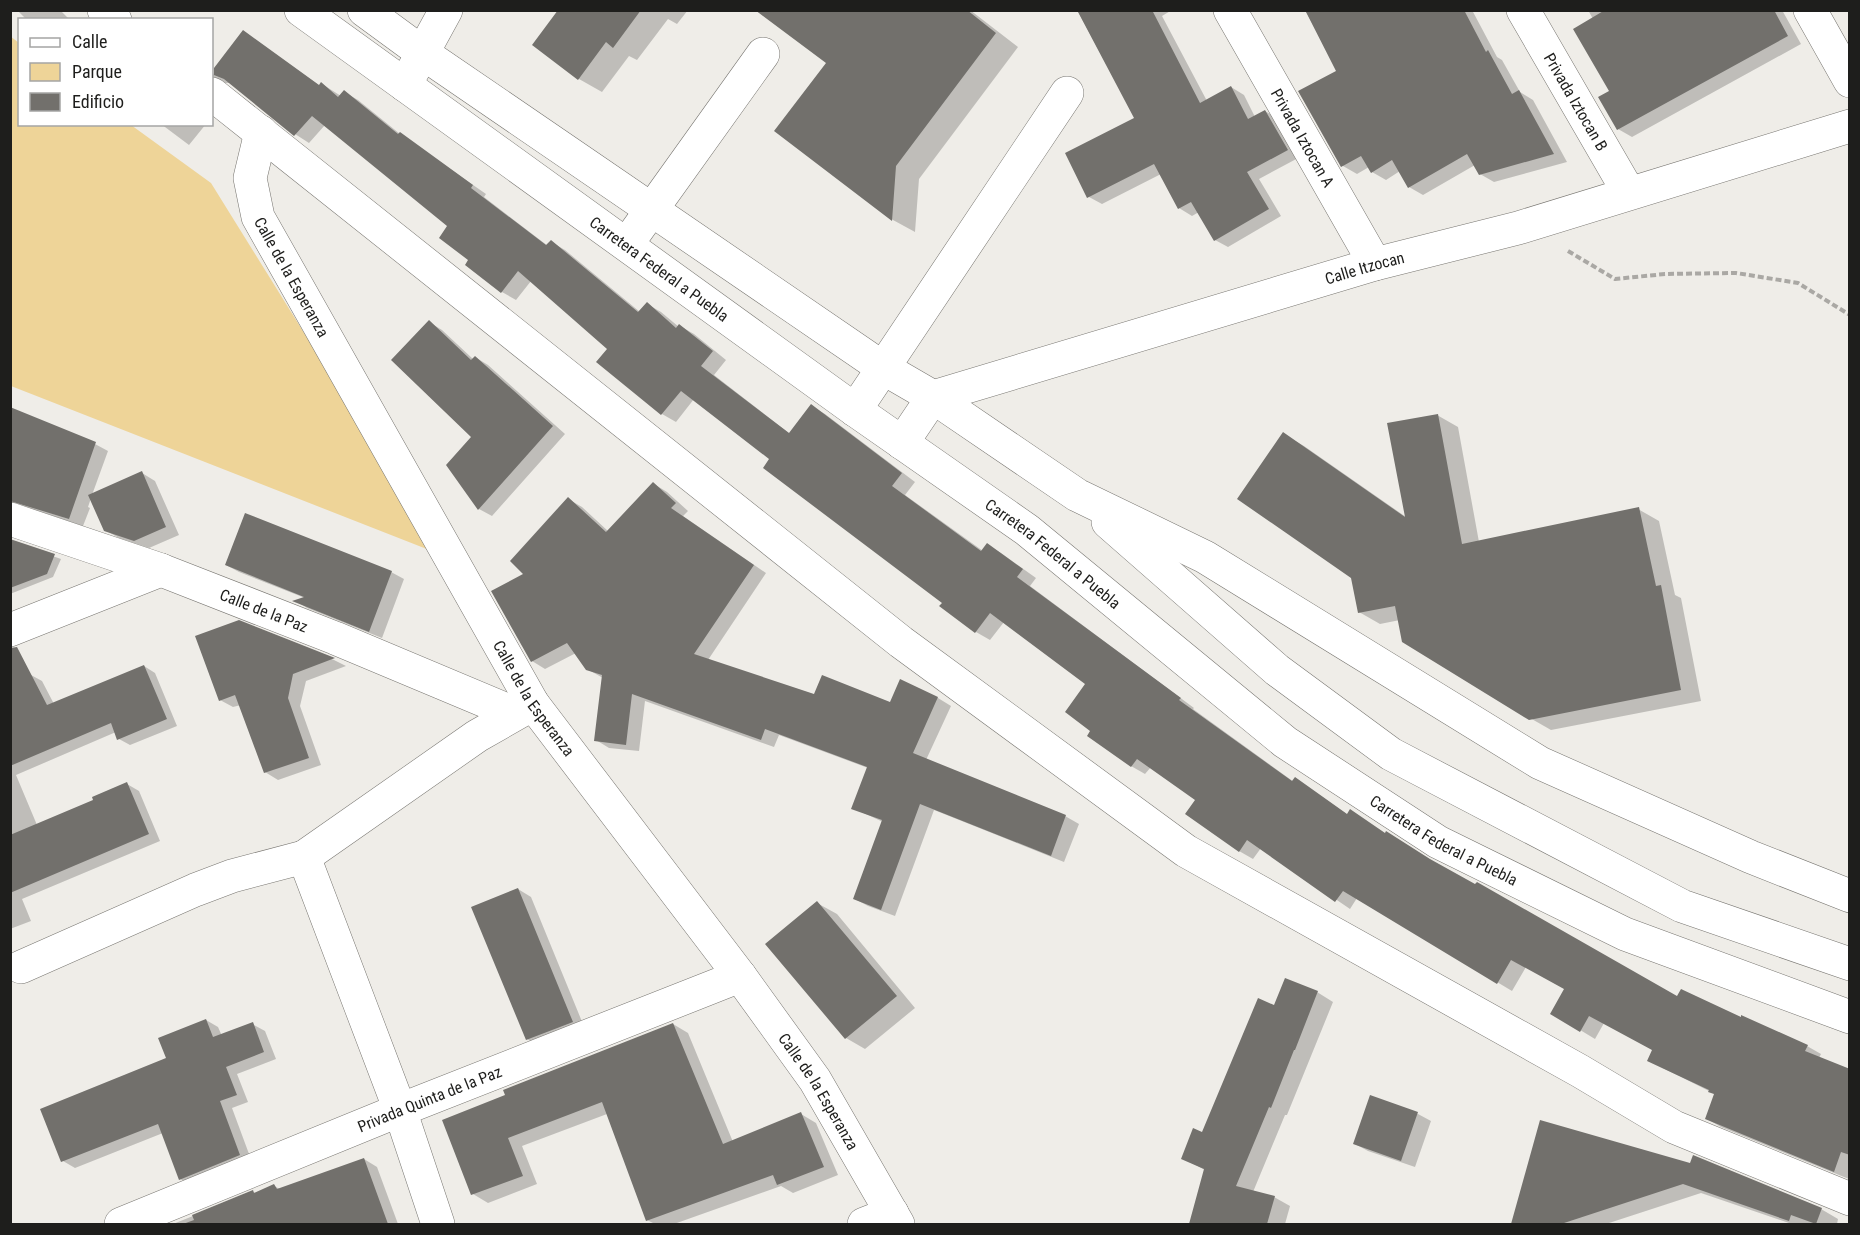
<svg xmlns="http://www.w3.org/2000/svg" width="1860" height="1235" font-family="'Roboto Condensed',sans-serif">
	<rect width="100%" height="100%" fill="#efede8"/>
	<path fill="#eed498" d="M10,36L19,43L20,124L131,125L211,183L442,555L11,386Z"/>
	<path fill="#0003" d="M17,10H60L69,19L27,20Z
		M560,10H688L677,24L668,19L637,60L629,56L602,92L579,79Z
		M758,10H970L1018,47L919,179L915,232L893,220L776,131L828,63Z
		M1077,10H1172L1162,16L1207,101L1231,87L1244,95L1255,117L1265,111L1278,119L1300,157L1259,179L1281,216L1228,247L1215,240L1199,212L1192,216L1179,208L1161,174L1102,204L1089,197L1136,119Z
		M1305,10H1472L1497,57L1502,60L1520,92L1533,100L1567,162L1494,182L1480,174L1475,165L1423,195L1409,187L1400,171L1386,180L1372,172L1369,167L1357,174L1343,166L1300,92L1338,71Z
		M1588,10H1782L1801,44L1632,137L1618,129L1593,19Z
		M243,31L320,86L322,84L341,96L344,92L358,100L400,134L486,194L484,197L548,246L551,242L565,250L640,312L647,304L661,312L679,327L680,326L694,334L726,360L714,375L790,434L811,406L825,414L915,482L905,495L983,551L987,545L1001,553L1036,578L1030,586L1194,708L1193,709L1294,782L1296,779L1348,815L1678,998L1807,1046L1821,1054L1819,1058L1850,1070L1849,1179L1721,1127L1707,1119L1715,1094L1663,1068L1653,1050L1604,1023L1595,1039L1552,1013L1565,989L1526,967L1512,991L1357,898L1350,909L1261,848L1253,859L1239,851L1197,800L1151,767L1145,774L1131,766L1092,731L1087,684L1004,622L990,640L976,632L944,602L771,459L694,399L676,422L662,414L598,362L609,349L531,281L516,300L502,292L467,264L470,260L450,226L325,125L309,143L295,134L231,83H225L212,76Z
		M161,124H206L189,145Z
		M429,322L442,330L473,359L475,357L488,365L565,434L492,516L479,509L448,466L473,437Z
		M10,409L95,444L108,451L92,495L142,473L155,481L179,535L149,548L119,538L105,530L91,498L88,507L90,508L83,526L30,508L19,507L10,513Z
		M1437,415L1458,427L1479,542L1638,509L1659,521L1675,595L1681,598L1701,701L1551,730L1530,718L1400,620L1380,624L1359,612L1352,577L1283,434L1304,446L1406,517Z
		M654,484L667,492L688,511L683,516L766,573L708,660L815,695L891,704L901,681L938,698L951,706L926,760L1065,816L1079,824L1064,862L934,810L895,916L868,906L855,899L883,822L853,808L868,768L779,735L774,747L645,701L639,751L609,748L596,740L603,678L587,669L576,653L545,669L532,661L526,574L568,499L582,507L609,532Z
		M10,541L61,559L53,577L10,594Z
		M226,565L391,572L404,579L382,638L307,608L296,601L305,598L239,572Z
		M239,622L334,660L346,666L306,681L300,706L321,765L278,780L265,772L241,705L233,707L220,700Z
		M144,666L155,673L177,726L130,745L119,739L116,732L16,775L37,825L95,800L127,784L139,791L160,841L22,899L31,921L10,929V686L31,675L42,681L54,704Z
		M518,889L531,897L585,1029L540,1047L527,1039Z
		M817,903L837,914L915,1008L865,1049L846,1038Z
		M1286,980L1317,992L1333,1002L1287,1115H1285L1253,1192L1274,1197L1290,1206L1285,1224H1191L1205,1170L1182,1158L1203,1134L1275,1007Z
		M206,1020L218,1027L222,1036L252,1024L265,1031L276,1059L237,1074L248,1102L232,1108L252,1162L193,1186L180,1179L163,1133L75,1168L63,1161Z
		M673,1024L688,1033L733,1142L801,1114L816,1123L838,1175L793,1193L781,1186L674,1224H655L647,1220L607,1114L522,1146L537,1184L488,1203L473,1194L507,1096Z
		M1371,1097L1418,1114L1431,1121L1415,1167L1368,1151L1355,1144Z
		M1541,1122L1821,1209L1838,1219L1837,1224H1792L1701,1193L1606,1224H1513Z
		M364,1159L377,1167L398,1224H173L253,1192L257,1194L274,1186L280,1189Z"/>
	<path fill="#72706c" d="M558,10H641L613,48L606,42L578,80L532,45Z
		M755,10H967L996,33L896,166L892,221L774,131L826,63Z
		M1077,10H1152L1200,103L1231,86L1248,119L1265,110L1288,150L1247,172L1269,209L1214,241L1191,202L1178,209L1154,164L1087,198L1065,153L1134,118Z
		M1305,10H1464L1486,52L1488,50L1512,94L1519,90L1554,154L1479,175L1467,154L1408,188L1392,160L1371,173L1361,156L1341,167L1298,91L1336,71Z
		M1605,10H1774L1788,36L1617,130L1598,97L1609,91L1573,29Z
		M243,30L319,85L321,82L338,97L344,90L398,134L400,132L473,185L471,188L546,245L551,240L638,312L647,302L676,328L679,324L713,351L701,366L789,433L811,404L902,473L892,486L981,551L987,543L1023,569L1017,577L1181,698L1179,700L1292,781L1295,777L1347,814L1350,809L1385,833L1386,831L1430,859L1475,884L1477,882L1677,996L1681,989L1741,1017V1015L1808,1045L1805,1051L1850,1069V1155L1841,1152L1834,1172L1705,1119L1714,1094L1708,1092L1709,1090L1647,1061L1652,1050L1589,1016L1580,1032L1550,1014L1564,989L1511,960L1497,984L1343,891L1335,902L1247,840L1239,852L1185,814L1195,800L1137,759L1131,767L1087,736L1090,731L1065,712L1085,684L990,613L975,633L939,606L942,603L763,468L769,459L681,391L661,415L596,362L607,349L518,271L501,293L465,265L468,260L439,238L447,226L312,116L294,136L224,79L214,75V68Z
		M429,320L471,360L475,356L553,426L478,510L446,465L471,437L391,360Z
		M10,407L96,442L69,519L10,501Z
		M1438,414L1462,544L1639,507L1656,586L1661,585L1681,690L1529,720L1402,642L1395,606L1358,613L1351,578L1237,499L1283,432L1405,517L1387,423Z
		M142,471L166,527L134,541L104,531L88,495Z
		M653,482L676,503L671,508L754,565L694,654L814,694L822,675L890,702L900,679L938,697L913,753L1066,815L1051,856L920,804L881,910L853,899L882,820L851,809L867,767L765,729L761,740L632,694L626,745L594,741L602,675L586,670L567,643L531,662L491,591L523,574L510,561L568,497L606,532Z
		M245,513L392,571L369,632L292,601L304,597L225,565Z
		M10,539L55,554L47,574L10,588Z
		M239,620L335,658L293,674L288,698L309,758L264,773L235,695L219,701L195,636Z
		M17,647L47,705L144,665L167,719L117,740L111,723L10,766V648Z
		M127,782L149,834L10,893V835L93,800L92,797Z
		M518,888L573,1022L526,1040L471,907Z
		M817,901L897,996L845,1039L765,944Z
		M1285,978L1318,991L1295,1050H1294L1271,1108L1269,1107L1236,1186L1275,1196L1267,1224H1189L1204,1169L1181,1159L1193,1128L1202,1132L1258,998L1274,1005Z
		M206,1019L213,1037L253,1022L264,1052L226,1067L237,1095L220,1101L240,1155L179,1180L158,1124L61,1162L40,1109L166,1058L158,1038Z
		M673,1023L723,1144L801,1112L824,1167L777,1185L773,1175L646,1221L602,1102L508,1138L523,1176L471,1195L442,1120L505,1095L503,1090Z
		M1370,1095L1418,1112L1401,1161L1353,1144Z
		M1540,1120L1690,1163L1693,1155L1822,1208L1816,1224L1791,1215L1789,1221L1683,1184L1561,1224H1511Z
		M364,1158L388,1224H183L194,1220L192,1215L253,1190L254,1193L274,1184L277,1189Z"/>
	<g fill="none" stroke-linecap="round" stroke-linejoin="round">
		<defs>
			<g id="minor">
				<path d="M104,10L115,20"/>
				<path id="s1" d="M1230,10L1375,264"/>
				<path id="s2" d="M1523,10L1629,193"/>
				<path d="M1810,10L1850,81"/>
				<path d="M405,85L446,10"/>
				<path d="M212,94L901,642L1186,851L1580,1071L1674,1127L1850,1199"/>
				<path id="s3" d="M261,132L250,178L258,217L533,704L740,976L815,1080L898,1224"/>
				<path d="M627,244L763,54"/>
				<path d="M855,410L1067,93"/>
				<path id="s4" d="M902,443L933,397L1375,264L1518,228L1850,126"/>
				<path id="s5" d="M10,519L161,570L335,638L514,713"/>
				<path d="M10,630L161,570"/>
				<path d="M21,967L195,890L232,876L304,857"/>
				<path id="s6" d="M121,1224L400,1110L740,976"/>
				<path d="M438,1224L400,1110L304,857L477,736L533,704"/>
				<path d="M864,1224L892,1213"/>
			</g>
			<g id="major">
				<path id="s7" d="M301,10L855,410L1027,530L1285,742L1438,842L1625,934L1850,1017"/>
				<path d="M364,10L424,54L883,368L933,397L1077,495L1205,557L1540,763L1751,857L1850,896"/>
				<path d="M1108,522L1277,670L1391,754L1682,906L1850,964"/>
			</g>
		</defs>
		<use href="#minor" stroke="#787671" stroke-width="34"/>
		<use href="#major" stroke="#787671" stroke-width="34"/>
		<path stroke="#aaa8a4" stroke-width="4" stroke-dasharray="6 3" stroke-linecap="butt" d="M1568,251L1615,279L1665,274L1736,273L1798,283L1850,315"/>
		<use href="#minor" stroke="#fff" stroke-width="33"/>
		<use href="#major" stroke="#fff" stroke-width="33"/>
	</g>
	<g text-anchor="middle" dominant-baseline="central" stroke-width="5" stroke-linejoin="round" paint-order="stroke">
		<g font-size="16" fill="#1e1e1c" stroke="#fff">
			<text stroke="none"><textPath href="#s2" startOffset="106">Privada Iztocan B</textPath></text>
			<text stroke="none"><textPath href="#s1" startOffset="147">Privada Iztocan A</textPath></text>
			<text stroke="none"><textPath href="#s4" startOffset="506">Calle Itzocan</textPath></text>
			<text stroke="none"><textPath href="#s7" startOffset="442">Carretera Federal a Puebla</textPath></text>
			<text stroke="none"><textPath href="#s3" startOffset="156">Calle de la Esperanza</textPath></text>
			<text stroke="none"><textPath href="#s7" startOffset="928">Carretera Federal a Puebla</textPath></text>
			<text stroke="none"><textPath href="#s5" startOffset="270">Calle de la Paz</textPath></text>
			<text stroke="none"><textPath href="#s3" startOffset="642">Calle de la Esperanza</textPath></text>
			<text stroke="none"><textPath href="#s7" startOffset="1414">Carretera Federal a Puebla</textPath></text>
			<text stroke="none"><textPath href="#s3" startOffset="1128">Calle de la Esperanza</textPath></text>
			<text stroke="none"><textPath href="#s6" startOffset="333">Privada Quinta de la Paz</textPath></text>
		</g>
	</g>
	<rect width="1860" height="1235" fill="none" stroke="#1e1e1c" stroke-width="24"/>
	<rect x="18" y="18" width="195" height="108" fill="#ffffff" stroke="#a5a5a4" stroke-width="1.5"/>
	<rect x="30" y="38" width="30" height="9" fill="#ffffff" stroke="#a5a5a4" stroke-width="1.5"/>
	<text x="72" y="48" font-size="18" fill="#1e1e1c">Calle</text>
	<rect x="30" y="63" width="30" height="18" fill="#eed498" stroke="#a5a5a4" stroke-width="1.5"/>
	<text x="72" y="78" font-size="18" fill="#1e1e1c">Parque</text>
	<rect x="30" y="93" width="30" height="18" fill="#72706c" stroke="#a5a5a4" stroke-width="1.5"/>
	<text x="72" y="108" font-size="18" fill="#1e1e1c">Edificio</text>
</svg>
